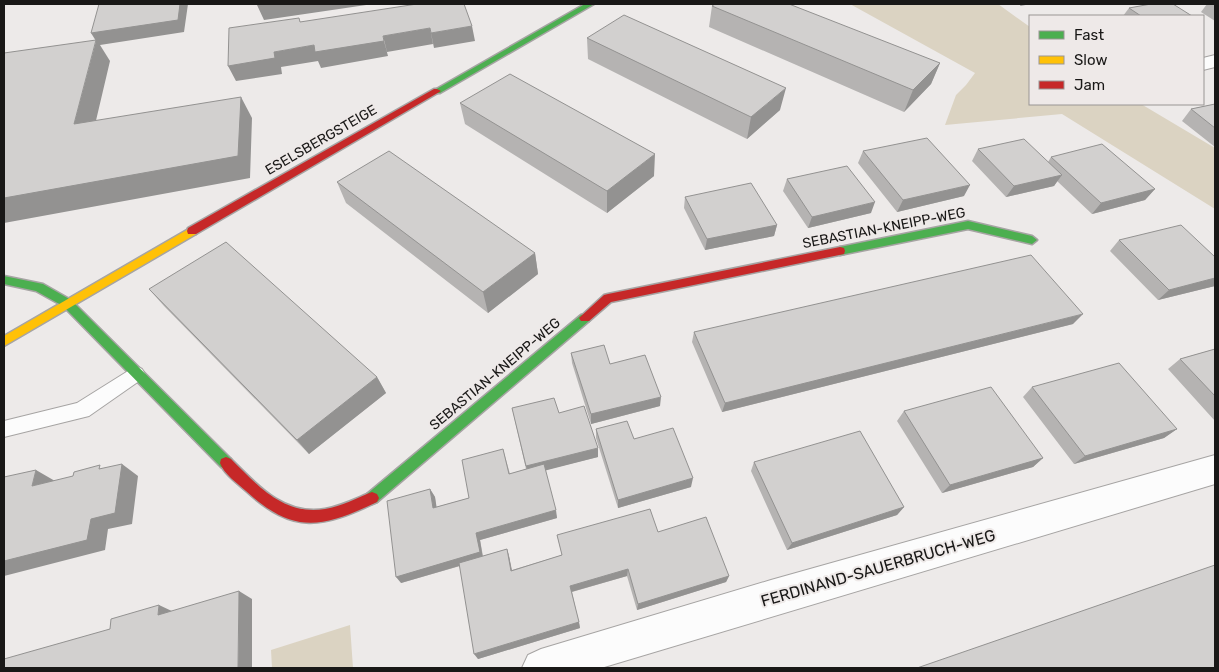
<svg xmlns="http://www.w3.org/2000/svg" width="1219" height="672" font-family="Rubik,sans-serif">
	<rect width="100%" height="100%" fill="#edeae9"/>
	<path fill="#dbd3c2" d="M850,4H998L1030,27V104H1141L1215,148V209L1062,114L945,125L956,95L966,85L975,73Z
		M350,625L353,668H272L271,650Z"/>
	<g fill="none" stroke-linecap="round" stroke-linejoin="round">
		<defs>
			<path id="lane" d="M136,366L142,369L145,374L142,379L89,416L4,437V421L77,403Z"/>
			<path id="street" d="M1215,55V67L1203,70V58Z
				M1215,455V484L601,668H522L528,655L541,649L771,580Z"/>
			<path id="fast" d="M585,4H594L440,93H437L433,91Z
				M968,221L1032,236L1037,240L1032,244L968,229L840,255L835,251L840,247Z
				M4,276L43,284L71,300L231,459L232,463L231,467L226,469L221,467L63,306L36,291L4,284Z
				M585,314L589,315L591,318L589,321L377,502L372,504L367,502L365,498L367,494L581,315Z"/>
			<path id="slow" d="M192,227L197,231L196,234L4,346V336Z"/>
			<path id="jam" d="M434,89H437L441,91L196,234H188L187,231L188,228Z
				M840,247L844,248L845,251L844,254L611,302L589,321H581L579,318L604,295L608,294Z
				M226,457L231,459C257,485 284,516 325,509C342,506 357,498 372,492L377,494L379,498L377,502C322,528 294,535 246,491C237,483 224,474 220,463L221,459Z"/>
		</defs>
		<use href="#lane" stroke="#a6a4a3" stroke-width="2"/>
		<use href="#street" stroke="#a6a4a3" stroke-width="2"/>
		<use href="#fast" stroke="#a6a4a3" stroke-width="3"/>
		<use href="#slow" stroke="#a6a4a3" stroke-width="3"/>
		<use href="#jam" stroke="#a6a4a3" stroke-width="3"/>
		<use href="#lane" fill="#fcfcfc" fill-rule="evenodd"/>
		<use href="#street" fill="#fcfcfc" fill-rule="evenodd"/>
		<use href="#fast" fill="#4caf50" fill-rule="evenodd"/>
		<use href="#slow" fill="#ffc107" fill-rule="evenodd"/>
		<use href="#jam" fill="#c62828" fill-rule="evenodd"/>
	</g>
	<path fill="#b5b3b2" d="M1207,4H1215V21L1201,12Z
		M712,6L940,63L931,84L904,112L709,27Z
		M1129,8L1192,16H1123Z
		M587,38L780,110L747,139L588,59Z
		M460,103L654,176L607,213L465,124Z
		M1215,104V147L1182,121L1191,109Z
		M978,149L1048,162L1051,157L1155,189L1145,200L1092,214L1057,181L1054,186L1006,197L972,161Z
		M863,151L964,196L897,212L858,163Z
		M787,179L871,213L808,228L783,191Z
		M337,182L535,253L538,274L488,313L346,203Z
		M685,197L777,225L774,236L705,250L684,208Z
		M1119,240L1215,257V286L1158,300L1110,251Z
		M149,289L377,377L386,393L309,454L164,306Z
		M1073,324L722,412L692,342L694,332Z
		M1215,349V421L1168,369L1180,359Z
		M571,353L610,364L660,406L591,424L572,363Z
		M1032,387L1177,429L1164,438L1074,464L1023,397Z
		M512,408L559,413L598,457L545,470L557,518L480,540L483,556L507,549L509,556L512,570L562,555L557,535L658,532L729,576L726,582L637,610L627,576L572,592L580,628L478,659L460,566L401,583L430,489L435,497L436,507L469,498L503,449L510,474L526,469Z
		M904,411L1043,458L1033,467L942,493L897,421Z
		M596,429L634,439L691,487L618,508L596,438Z
		M754,462L904,507L897,515L787,550L751,471Z"/>
	<path fill="#939291" d="M180,4H188L184,32L100,45L110,61L90,146L74,124L96,41L91,33Z
		M264,4H373L264,20L257,5Z
		M1021,4H1031L1020,6Z
		M472,26L475,41L434,48L431,33Z
		M430,28L433,44L387,52L383,36Z
		M384,41L388,56L321,68L318,61L281,67L282,74L236,81L228,66L274,52L314,45Z
		M940,63L931,84L904,112L913,90Z
		M786,88L780,110L747,139L751,117Z
		M241,97L252,118L250,178L4,223V198Z
		M655,154L654,176L607,213V191Z
		M1062,175L1054,186L1006,197L1014,186Z
		M970,185L964,196L897,212L903,200Z
		M1155,189L1145,200L1092,214L1101,203Z
		M875,202L871,213L808,228L812,217Z
		M777,225L774,236L705,250L707,239Z
		M535,253L538,274L488,313L483,292Z
		M1215,278V286L1158,300L1169,290Z
		M1083,314L1073,324L722,412L725,403Z
		M377,377L386,393L309,454L297,440Z
		M661,397L660,406L591,424V414Z
		M1177,429L1164,438L1074,464L1085,456Z
		M598,448V457L528,475L526,466Z
		M1043,458L1033,467L942,493L950,485Z
		M122,464L138,476L132,524L108,529L105,550L4,576V561Z
		M36,470L55,481L32,486Z
		M693,478L691,487L618,508V500Z
		M430,489L435,497L438,516L433,508Z
		M904,507L897,515L787,550L792,543Z
		M556,510L557,518L480,540L483,559L401,583L396,577L476,533Z
		M507,549L509,556L513,577L511,571Z
		M628,569L627,576L571,592L570,586Z
		M729,576L726,582L637,610L638,604Z
		M239,591L252,599V668H238Z
		M159,605L176,613L158,615Z
		M579,622L580,628L478,659L474,654Z"/>
	<path fill="#d2d0cf" stroke="#939291" d="M99,4H180L178,20L91,33Z
		M417,4H464L472,26L431,33L430,28L383,36L384,41L315,52L314,45L274,52L275,58L228,66L229,28L299,18L300,22Z
		M715,4H789L940,63L913,90L712,6Z
		M1151,4H1173L1192,16H1141L1129,8Z
		M624,15L786,88L751,117L587,38Z
		M96,40L74,124L241,97L238,156L4,198V53Z
		M510,74L655,154L607,191L460,103Z
		M1215,104V128L1191,109Z
		M927,138L970,185L903,200L863,151Z
		M1024,139L1062,175L1014,186L978,149Z
		M1102,144L1155,189L1101,203L1051,157Z
		M389,151L535,253L483,292L337,182Z
		M847,166L875,202L812,217L787,179Z
		M751,183L777,225L707,239L685,197Z
		M1181,225L1215,257V278L1169,290L1119,240Z
		M226,242L377,377L297,440L149,289Z
		M1031,255L1083,314L725,403L694,332Z
		M604,345L610,364L645,355L661,397L591,414L571,353Z
		M1215,349V396L1180,359Z
		M1119,363L1177,429L1085,456L1032,387Z
		M991,387L1043,458L950,485L904,411Z
		M554,398L559,413L584,406L598,448L526,466L512,408Z
		M627,421L634,439L673,428L693,478L618,500L596,429Z
		M860,431L904,507L792,543L754,462Z
		M503,449L509,474L544,464L556,510L476,533L480,552L396,577L387,501L430,489L433,508L469,498L462,460Z
		M122,464L115,513L91,519L87,540L4,561V477L36,470L32,486L73,476L74,472L100,465L99,469Z
		M650,509L658,532L706,517L729,576L638,604L628,569L570,586L579,622L474,654L459,563L507,549L511,571L562,555L557,535Z
		M1215,565V668H917Z
		M239,591L238,668H4V659L110,629L111,619L159,605L158,615Z"/>
	<g text-anchor="middle" dominant-baseline="central" stroke-width="4" stroke-linejoin="round" paint-order="stroke">
		<g font-size="14" fill="#191817" stroke="#eee9e8">
			<text transform="translate(321 140) rotate(-30)">ESELSBERGSTEIGE</text>
			<text transform="translate(884 228) rotate(-11)">SEBASTIAN-KNEIPP-WEG</text>
			<text transform="translate(495 374) rotate(-40)">SEBASTIAN-KNEIPP-WEG</text>
		</g>
		<g font-size="16" fill="#191817" stroke="#eee9e8">
			<text transform="translate(878 568) rotate(-16)">FERDINAND-SAUERBRUCH-WEG</text>
		</g>
	</g>
	<rect width="1219" height="672" fill="none" stroke="#191817" stroke-width="10"/>
	<rect x="1029" y="15" width="175" height="90" fill="#eee9e8" stroke="#999594"/>
	<rect x="1039" y="31" width="25" height="8" fill="#4caf50" stroke="#999594"/>
	<text x="1074" y="40" font-size="15" fill="#191817">Fast</text>
	<rect x="1039" y="56" width="25" height="8" fill="#ffc107" stroke="#999594"/>
	<text x="1074" y="65" font-size="15" fill="#191817">Slow</text>
	<rect x="1039" y="81" width="25" height="8" fill="#c62828" stroke="#999594"/>
	<text x="1074" y="90" font-size="15" fill="#191817">Jam</text>
</svg>
